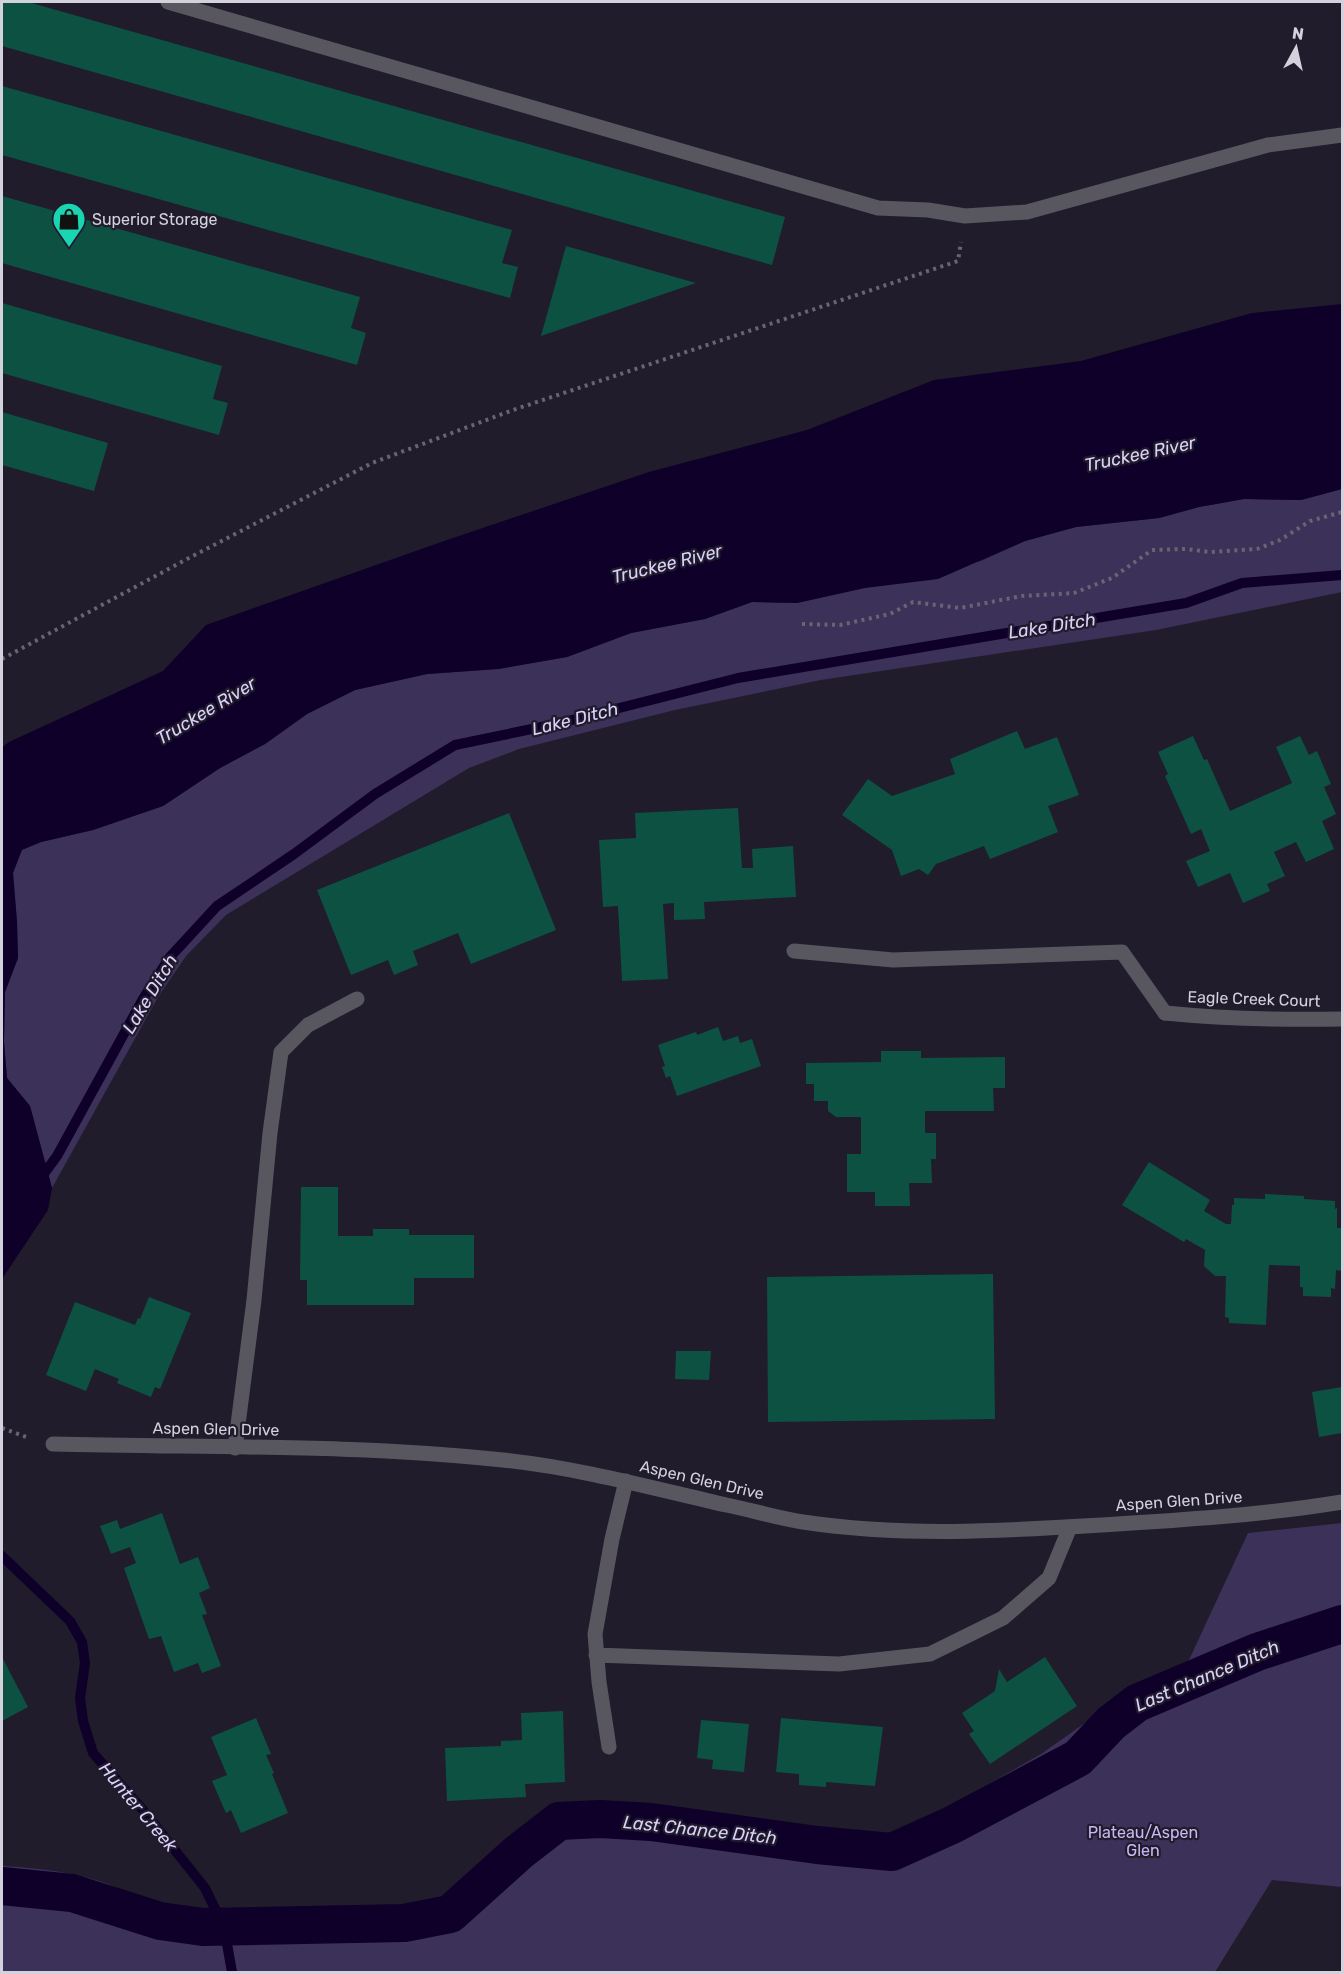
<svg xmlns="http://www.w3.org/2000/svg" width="1344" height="1974" font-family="Rubik,sans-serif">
	<rect width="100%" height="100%" fill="#201c2c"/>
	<path fill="#3c3159" d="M1342,489V592L1156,630L821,680L675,710L519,749L469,768L226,915L186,956L158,997L52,1188L30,1106L7,1078L4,1042L5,992L18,958L17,922L13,873L21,850L41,842L93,830L163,806L220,768L265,744L307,714L355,690L427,674L498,669L567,657L631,633L705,619L752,602L797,603L981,561L1025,541L1076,527L1159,518L1199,507L1244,499L1301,500Z
		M1342,1523V1887L1272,1880L1215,1972H2V1866C38,1868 74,1872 108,1884C132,1893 154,1908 179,1915C208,1922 249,1918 279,1916C322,1914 367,1915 410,1908C419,1906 429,1905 437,1902C482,1884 505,1824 553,1808C571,1802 593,1804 611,1805L867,1835H887L931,1817L1041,1754L1109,1706L1188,1662L1248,1533Z"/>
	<path fill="#0e0028" d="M1342,304V489L1301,500L1244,499L1199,507L1159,518L1076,527L1025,541L938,579L865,588L797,603L752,602L705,619L631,633L567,657L498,669L427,674L355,690L307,714L265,744L220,768L163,806L93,830L41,842L22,850L13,873L17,922L18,958L5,992L4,1042L7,1078L30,1106L52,1188L48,1210L2,1279V747L9,742L163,671L206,625L447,540L649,472L807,430L934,380L1081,361L1252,313Z"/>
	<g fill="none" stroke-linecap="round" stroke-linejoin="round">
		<path stroke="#0e0028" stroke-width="10" d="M40,1179L57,1156L143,999L170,957L217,906L294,854L375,794L455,745L556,724L738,678L1186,603L1242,583L1342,575
			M2,1556L70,1621L82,1642L85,1663L80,1698L83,1721L93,1753L142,1809L205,1888L224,1927L232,1972"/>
		<path stroke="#0e0028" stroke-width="38" d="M2,1886L72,1893L160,1921L203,1927L404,1923L450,1914L519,1852L559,1821L600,1819L651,1822L817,1845L892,1852L952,1825L1078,1758L1111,1723L1137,1703L1257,1652L1342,1624"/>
	</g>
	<path fill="#0d5143" d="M2,2H28L785,217L772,265L2,46Z
		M2,86L512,230L502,263L518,267L510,298L2,155Z
		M2,196L360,297L351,328L366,333L357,365L2,263Z
		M566,246L696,283L541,336Z
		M2,303L222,366L213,399L228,403L219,435L2,373Z
		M2,412L108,443L94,491L2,465Z
		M1017,731L1025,749L1057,737L1079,795L1048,806L1058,832L990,859L984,846L936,864L928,875L919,869L901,876L892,850L842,815L868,779L892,796L955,774L950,759Z
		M1193,736L1204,760L1207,759L1230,811L1292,783L1276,747L1300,736L1309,755L1317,751L1331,784L1324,787L1336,814L1322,821L1334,849L1306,862L1296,842L1274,852L1285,876L1267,884L1270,891L1243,903L1230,873L1198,887L1186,861L1210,851L1201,829L1191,834L1165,776L1168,774L1158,752Z
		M738,808L742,868H753L752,849L793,846L796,897L704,902L705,919L674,920V903L663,904L668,979L622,981L618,906L603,907L599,840L636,838L635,813Z
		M509,813L556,930L471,964L458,933L413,951L418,965L394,975L388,960L351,975L317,890Z
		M718,1027L723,1041L738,1036L740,1043L752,1039L761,1066L677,1096L670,1076L666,1078L662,1067L665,1066L658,1045L696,1032L697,1035Z
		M881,1051H921V1058L1005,1057V1088H993L994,1111H925V1133H936V1159H931L932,1183H909L910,1206H875V1192H847V1154H861V1117H836L828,1111V1101H814V1084H806V1063L881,1062Z
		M1149,1162L1210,1200L1204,1211L1226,1224H1231L1232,1205H1234V1198L1265,1199V1194L1304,1196V1199L1335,1201V1209L1337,1208V1228H1342V1271L1336,1270L1335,1289L1331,1288V1297L1303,1296V1287H1300V1266L1269,1265L1266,1325L1229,1323V1318L1225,1317L1226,1276H1215L1204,1266L1205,1250L1186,1239L1184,1242L1122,1205Z
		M301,1187H338V1236H373V1229H409V1235H474V1278H414V1305H307V1280H300Z
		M993,1274L995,1419L768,1422L767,1277Z
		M149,1297L191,1313L160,1389L155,1387L151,1397L117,1383L119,1379L95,1369L86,1391L46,1375L75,1302L135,1325L138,1318L140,1319Z
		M676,1351H711L709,1380L675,1379Z
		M1342,1387V1433L1319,1437L1312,1392Z
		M162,1513L180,1564L198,1557L210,1588L199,1593L207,1614L202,1615L221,1666L202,1673L198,1663L174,1672L161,1636L149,1639L124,1568L136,1563L130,1547L111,1554L100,1526L117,1520L120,1529Z
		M2,1657L28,1707L2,1721Z
		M1045,1657L1077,1706L990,1764L969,1734L974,1731L962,1713L995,1691L999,1669L1007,1682Z
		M563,1711L565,1782L525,1784L526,1797L447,1801L445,1748L501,1746V1741L522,1740L521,1713Z
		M256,1718L271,1754L266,1755L274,1773L272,1774L288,1813L241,1833L231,1810L226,1813L212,1781L227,1775L211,1737Z
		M781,1718L883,1727L875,1786L826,1782V1787L799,1785V1774L776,1772Z
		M701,1720L749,1724L744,1772L712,1769L713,1760L697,1758Z"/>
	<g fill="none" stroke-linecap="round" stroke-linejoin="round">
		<path stroke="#686573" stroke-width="4" stroke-dasharray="3 4.5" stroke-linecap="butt" d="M802,624L840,625L890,614L913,602L960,608L1022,596L1074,593L1112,578L1152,550L1186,549L1210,552L1257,549L1280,540L1310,521L1342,512
			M2,659L187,559L372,463L513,410L958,261L961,242
			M2,1428L29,1438"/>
		<path stroke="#58575f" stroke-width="15" d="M168,2L878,208L928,210L965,216L1027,212L1268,145L1342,135
			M794,951L893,960L1122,952L1165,1013
			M235,1448L254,1300L270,1133L281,1052L308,1025L357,999
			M596,1655L839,1664L930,1654L1003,1618L1049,1578L1070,1527
			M609,1747L599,1682L595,1634L612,1539L626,1481"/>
		<path stroke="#58575f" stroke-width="15" d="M1165,1013C1225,1019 1283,1020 1342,1019
			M53,1444C203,1448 354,1444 503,1460C579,1468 652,1488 726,1505C752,1510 777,1518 803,1522C903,1537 1002,1531 1102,1525C1183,1520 1263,1515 1342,1502"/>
	</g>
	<defs>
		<symbol id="shop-pin" viewBox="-11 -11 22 30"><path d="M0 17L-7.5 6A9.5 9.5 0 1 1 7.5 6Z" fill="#19d5b2" stroke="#201c2c"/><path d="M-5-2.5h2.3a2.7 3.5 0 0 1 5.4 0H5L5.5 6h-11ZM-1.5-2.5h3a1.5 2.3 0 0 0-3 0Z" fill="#111"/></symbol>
	</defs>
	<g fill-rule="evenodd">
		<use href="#shop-pin" x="50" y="200" width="38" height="52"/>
	</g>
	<g text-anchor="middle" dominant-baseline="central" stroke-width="4.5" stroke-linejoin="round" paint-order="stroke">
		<g font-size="16" fill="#d3d1dc" stroke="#201c2c" text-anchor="start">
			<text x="92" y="219">Superior Storage</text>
		</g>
		<g font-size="16" fill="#d3d1dc" stroke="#201c2c">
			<text transform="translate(1254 999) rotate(2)">Eagle Creek Court</text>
			<text transform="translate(216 1429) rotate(1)">Aspen Glen Drive</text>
			<text transform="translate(702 1480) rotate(13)">Aspen Glen Drive</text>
			<text transform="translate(1179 1501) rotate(-4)">Aspen Glen Drive</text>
		</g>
		<g font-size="16" fill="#c7b9f6" stroke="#201c2c">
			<text x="1143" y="1832">Plateau/Aspen<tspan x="1143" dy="18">Glen</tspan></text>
		</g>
		<g font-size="18" font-style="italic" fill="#dbd1fb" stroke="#201c2c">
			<text transform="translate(1140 454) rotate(-12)">Truckee River</text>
			<text transform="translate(667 564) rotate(-14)">Truckee River</text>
			<text transform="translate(1052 626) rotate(-9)">Lake Ditch</text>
			<text transform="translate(206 711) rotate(-31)">Truckee River</text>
			<text transform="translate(575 719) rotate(-14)">Lake Ditch</text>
			<text transform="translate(150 994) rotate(-59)">Lake Ditch</text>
			<text transform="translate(1207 1676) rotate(-23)">Last Chance Ditch</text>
			<text transform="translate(138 1807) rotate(50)">Hunter Creek</text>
			<text transform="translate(700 1830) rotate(6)">Last Chance Ditch</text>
		</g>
	</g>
	<rect width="1344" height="1974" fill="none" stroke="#d3d1dc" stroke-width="6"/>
	<g transform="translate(1296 48) rotate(8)" stroke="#201c2c" stroke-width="4.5" paint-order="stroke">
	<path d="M0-4.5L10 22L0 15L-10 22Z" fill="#d3d1dc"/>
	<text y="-9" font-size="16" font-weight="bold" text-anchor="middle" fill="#d3d1dc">N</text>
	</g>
</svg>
